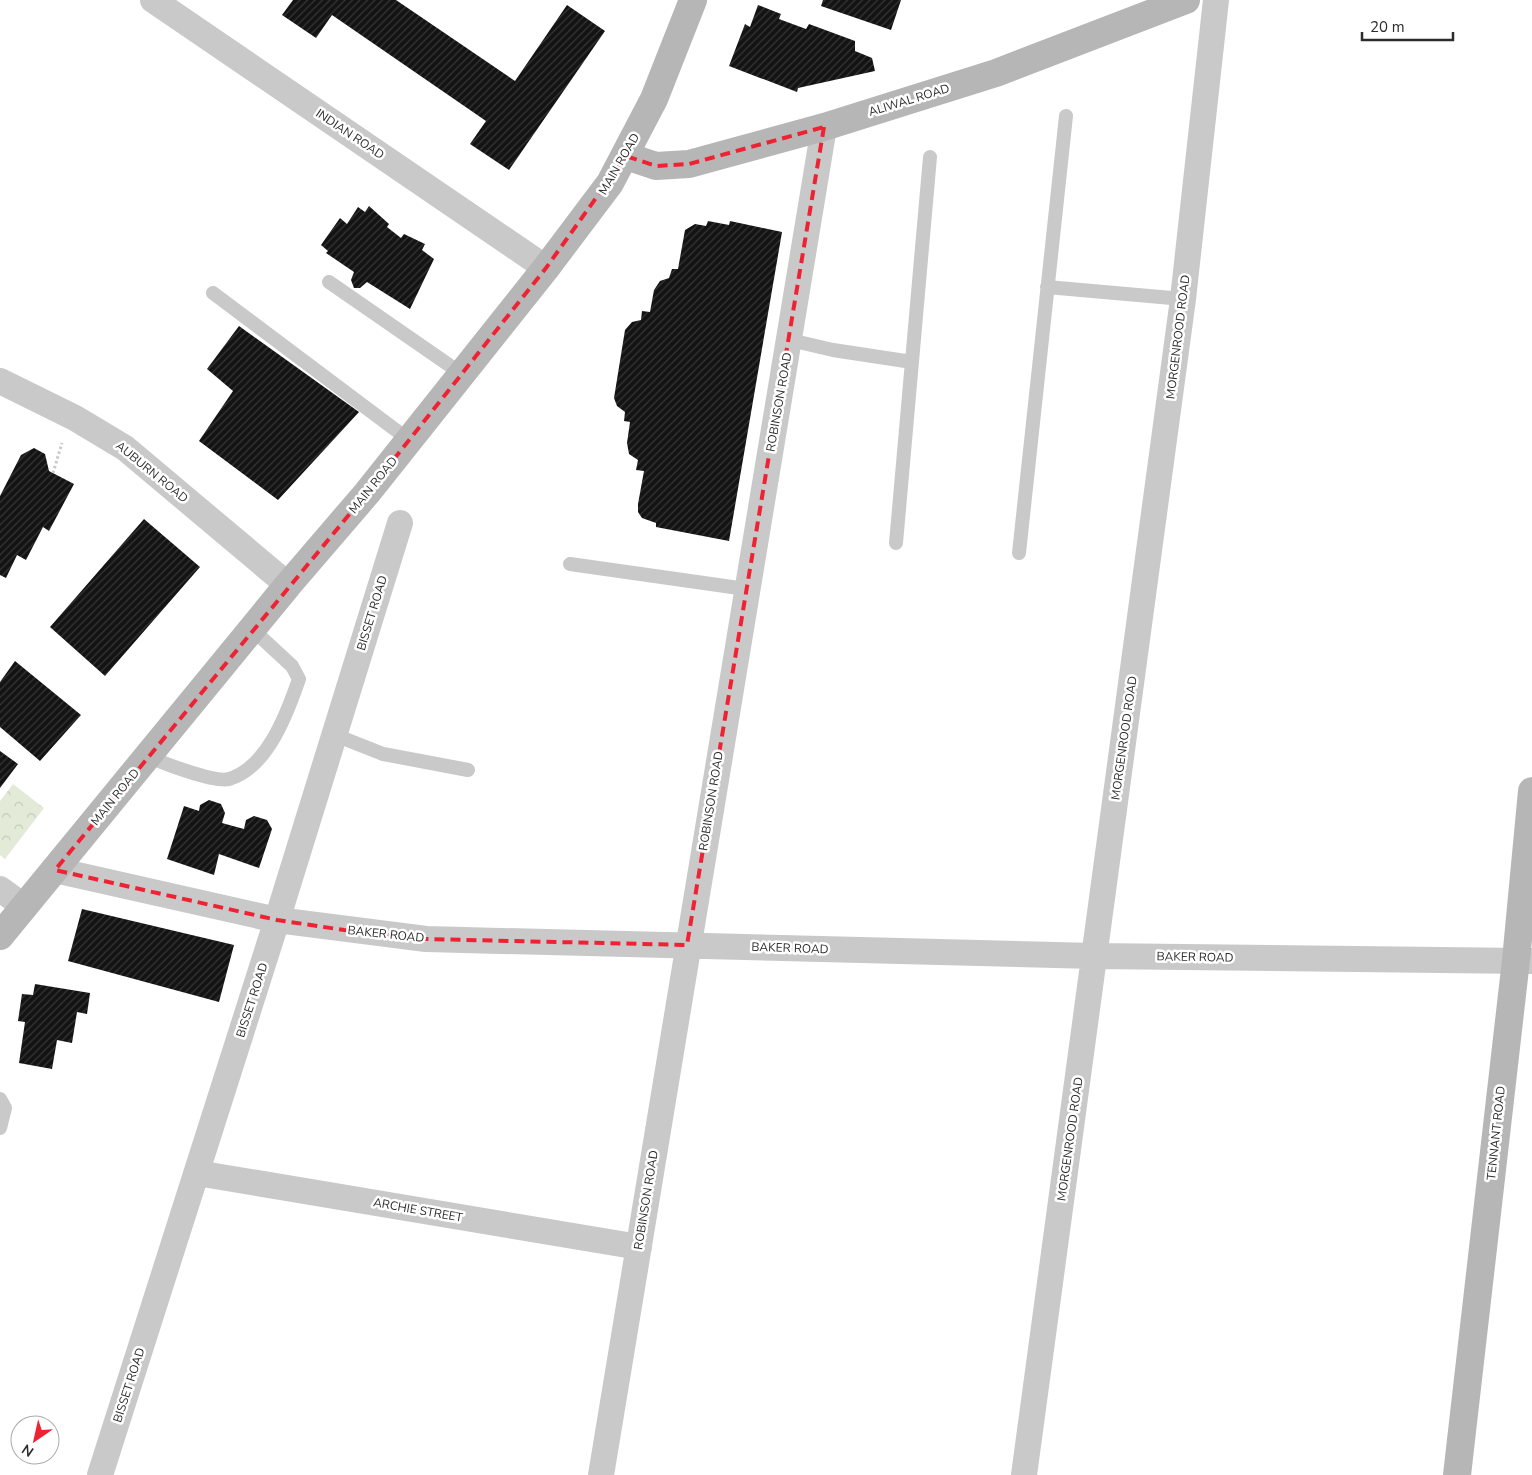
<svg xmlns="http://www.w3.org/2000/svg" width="1532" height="1475" font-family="'Nunito Sans',sans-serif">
	<defs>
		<pattern id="park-crowns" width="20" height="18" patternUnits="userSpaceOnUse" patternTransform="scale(1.25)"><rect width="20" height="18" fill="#e3ebd8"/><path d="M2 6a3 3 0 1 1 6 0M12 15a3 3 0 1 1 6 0" fill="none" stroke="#c3caba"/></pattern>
		<pattern id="building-hatch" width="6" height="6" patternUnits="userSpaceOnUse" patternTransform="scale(1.25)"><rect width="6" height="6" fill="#131313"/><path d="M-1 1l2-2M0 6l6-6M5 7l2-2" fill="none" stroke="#363636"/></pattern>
	</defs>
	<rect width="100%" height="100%" fill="#fff"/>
	<path fill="url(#park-crowns)" d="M13,784L44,808L5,859L0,855V801Z"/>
	<path fill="url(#building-hatch)" d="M293,0H396L515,81L567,5L605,31L509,170L470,144L486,121L332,15L316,38L282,15Z
		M823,0H901L891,30L821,6Z
		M758,5L781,14L779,19L806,29L809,24L855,41V51L872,58L875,71L798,88L797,92L729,66L745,24L750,27Z
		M369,206L389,224L387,227L401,238L404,234L425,244L422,250L434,259L410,309L367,282L360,288H354L351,280L354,272L326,253L328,251L321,245L340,218L347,224L358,207L365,212Z
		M708,221L729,225L730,221L782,232L729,541L656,527V523L642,518L638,512V504L644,471L636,470L638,460L629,454L627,443L630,422L624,421L625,412L617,406L614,398L625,330L632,322L641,320L642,311L650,312L654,290L660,281L669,278L672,269H678L685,230L695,224L706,226Z
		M239,326L359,412L278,500L199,441L233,391L207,369Z
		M34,448L45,454L49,471L74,484L49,531L43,527L26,560L17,555L6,578L0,575V496L21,455Z
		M144,519L200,567L105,676L50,627Z
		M15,661L81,715L40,761L0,727V682Z
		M0,751L18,764L0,788Z
		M209,800L221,804L225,813L222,823L244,829L246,820L254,816L267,820L272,829L259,868L219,854L214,875L167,859L184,806L199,811L200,805Z
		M82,909L234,945L219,1002L68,961Z
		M35,984L90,993L87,1014L77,1012L72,1043L57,1040L52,1069L19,1063L25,1022L18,1021L22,994L33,995Z"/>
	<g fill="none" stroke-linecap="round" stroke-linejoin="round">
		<path stroke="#c9c9c9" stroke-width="3" stroke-dasharray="2.5 2.5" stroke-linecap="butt" d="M53,473L62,443"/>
		<path stroke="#c9c9c9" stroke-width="14" d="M329,282L462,374
			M1047,287L1183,299
			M213,293L409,440
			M790,340L833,350L912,362
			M896,543L930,157
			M1019,553L1066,116
			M570,564L746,589
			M335,735L383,754L468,770
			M148,756C162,763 215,783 229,779C267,768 287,714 299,679L292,666L252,629
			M0,1099L5,1108L0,1128"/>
		<path stroke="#c9c9c9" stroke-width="26" d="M153,0L546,268
			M0,381L75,418L125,448L288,585
			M55,870L277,920L426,939L1095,956L1532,961
			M0,889L25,907
			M197,1173L639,1247
			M100,1475L277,920L400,523
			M601,1475L824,127
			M1024,1475L1183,299L1216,0"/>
		<path stroke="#b6b6b6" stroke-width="28" d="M626,156L656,166L689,164L824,127L996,73L1186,0
			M0,936L288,585L367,493L546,268L610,183L654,99L693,0
			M1457,1475L1516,960L1532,791"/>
	</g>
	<path fill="none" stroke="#ef2234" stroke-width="4" stroke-dasharray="10 6" stroke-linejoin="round" d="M824,127L687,945L426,939L344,930L277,920L55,870L367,493L546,268L626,156L656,166L689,164Z"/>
	<g text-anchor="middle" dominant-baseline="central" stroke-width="5" stroke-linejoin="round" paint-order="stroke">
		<g font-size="12" fill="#2c2c2c" stroke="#fff">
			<text transform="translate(909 100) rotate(-17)">ALIWAL ROAD</text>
			<text transform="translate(350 134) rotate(34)">INDIAN ROAD</text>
			<text transform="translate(619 164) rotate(-60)">MAIN ROAD</text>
			<text transform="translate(1178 337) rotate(-83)">MORGENROOD ROAD</text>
			<text transform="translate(779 402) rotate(-80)">ROBINSON ROAD</text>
			<text transform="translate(152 472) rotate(39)">AUBURN ROAD</text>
			<text transform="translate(373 485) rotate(-51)">MAIN ROAD</text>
			<text transform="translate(372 613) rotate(-73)">BISSET ROAD</text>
			<text transform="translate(1124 738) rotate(-82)">MORGENROOD ROAD</text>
			<text transform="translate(115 797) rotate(-51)">MAIN ROAD</text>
			<text transform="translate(711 801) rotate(-81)">ROBINSON ROAD</text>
			<text transform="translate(386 934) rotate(6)">BAKER ROAD</text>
			<text transform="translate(790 948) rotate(2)">BAKER ROAD</text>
			<text transform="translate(1195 957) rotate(1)">BAKER ROAD</text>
			<text transform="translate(252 1000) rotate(-72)">BISSET ROAD</text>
			<text transform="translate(1496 1133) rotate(-84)">TENNANT ROAD</text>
			<text transform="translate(1070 1139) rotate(-82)">MORGENROOD ROAD</text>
			<text transform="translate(646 1200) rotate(-81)">ROBINSON ROAD</text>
			<text transform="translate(418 1210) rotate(10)">ARCHIE STREET</text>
			<text transform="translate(129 1385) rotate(-72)">BISSET ROAD</text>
		</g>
	</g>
	<g transform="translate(35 1440) rotate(214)"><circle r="24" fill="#ffffff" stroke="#ababab"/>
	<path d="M0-4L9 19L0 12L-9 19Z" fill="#ef2234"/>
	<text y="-8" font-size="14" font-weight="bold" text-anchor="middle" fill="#2c2c2c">N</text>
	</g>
	<path d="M1362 32v8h91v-8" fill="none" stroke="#2c2c2c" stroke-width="2.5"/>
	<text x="1370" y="32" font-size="15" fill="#2c2c2c" stroke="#ffffff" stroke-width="4" paint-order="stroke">20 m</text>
</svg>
